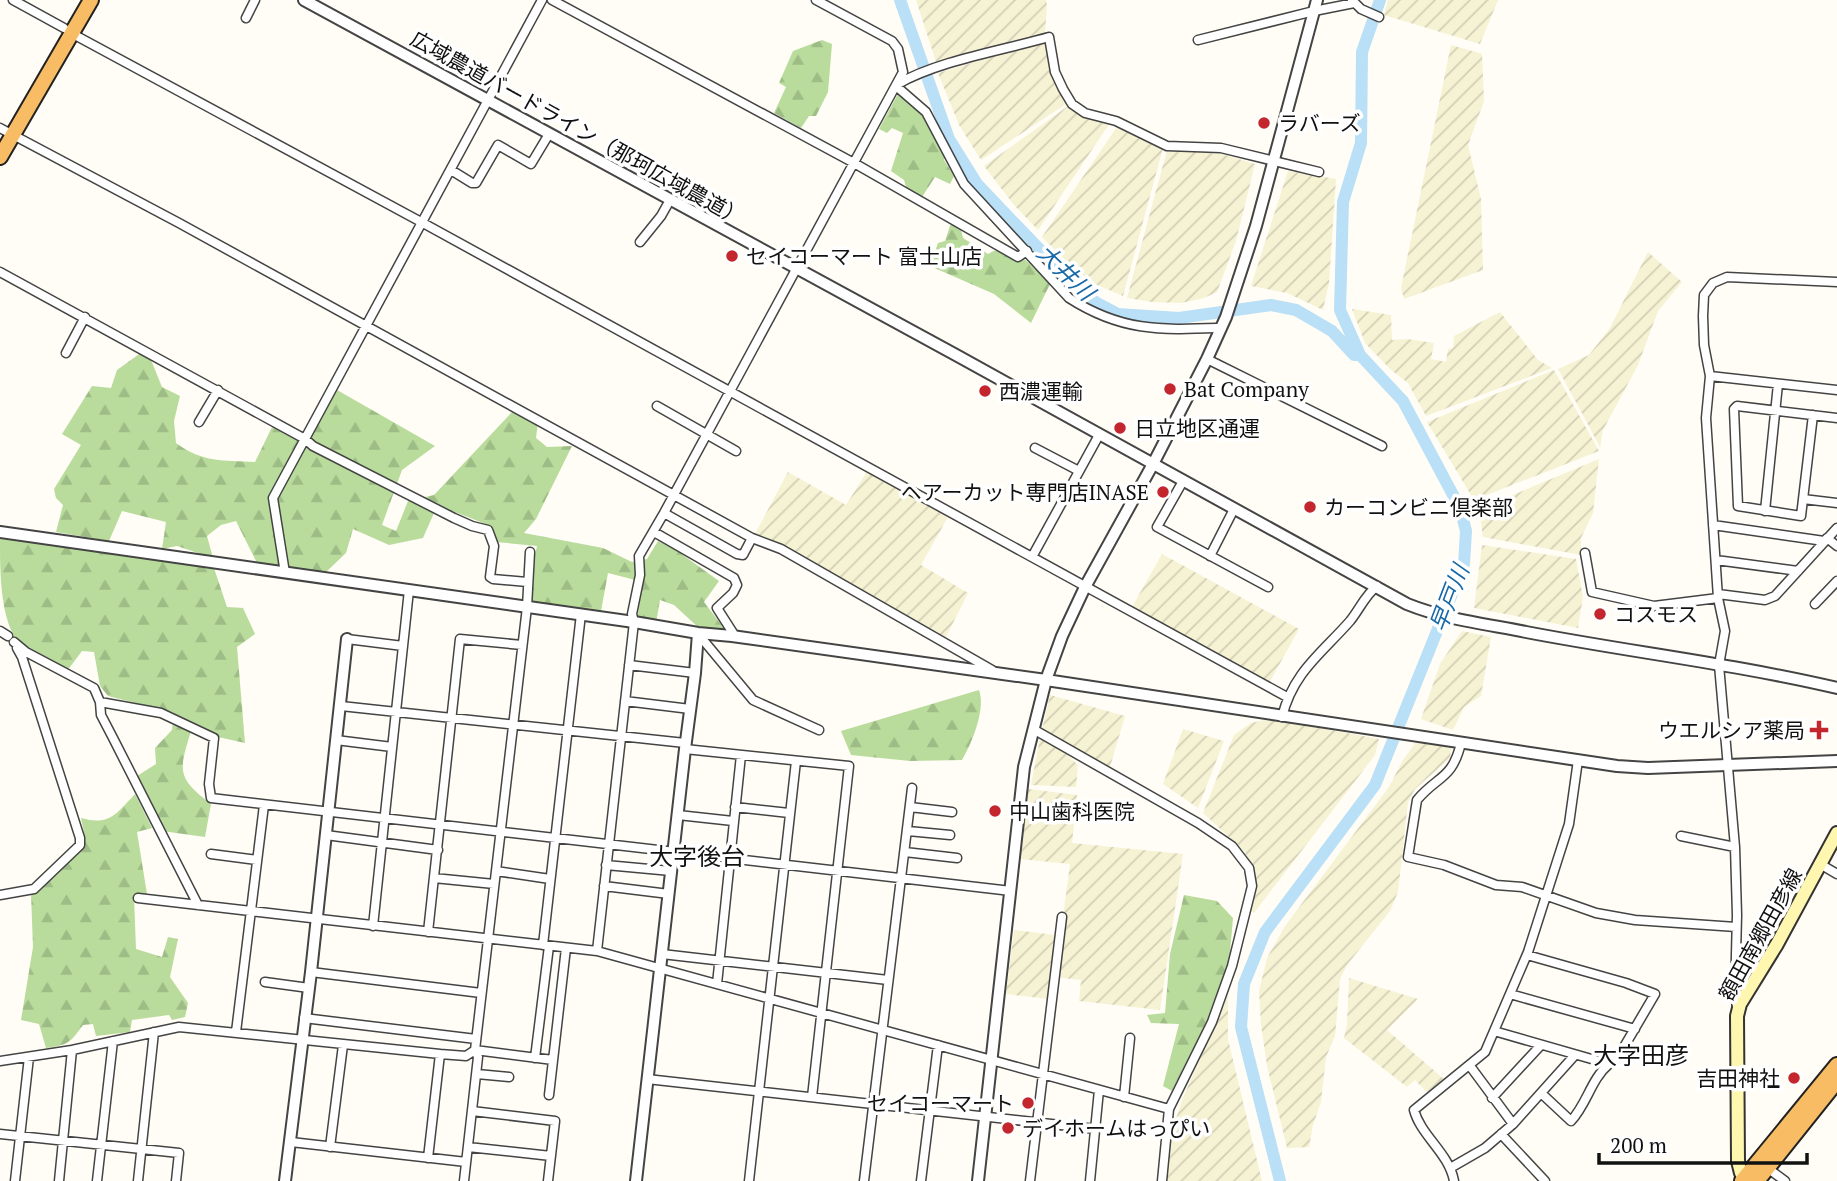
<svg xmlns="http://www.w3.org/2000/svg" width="1837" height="1181" font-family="'PT Serif','Noto Sans JP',serif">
	<defs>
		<pattern id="farmland-furrows" width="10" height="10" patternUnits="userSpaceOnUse" patternTransform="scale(1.75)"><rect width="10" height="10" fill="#f6f3d4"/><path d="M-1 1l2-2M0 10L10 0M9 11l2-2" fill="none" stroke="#d2cfb5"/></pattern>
		<pattern id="forest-firs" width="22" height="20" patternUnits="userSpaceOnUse" patternTransform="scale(1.75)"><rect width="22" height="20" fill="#b9dc9c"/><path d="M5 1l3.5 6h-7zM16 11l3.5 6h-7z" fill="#9ebc85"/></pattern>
	</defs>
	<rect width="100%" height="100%" fill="#fffdf5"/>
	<path fill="url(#farmland-furrows)" d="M916,0H1046L1047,6L1045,33L936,62Z
		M1388,0H1498L1480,44L1384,15Z
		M1045,41L1055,83L1066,104L981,160L959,125L938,73Z
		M1451,45L1482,54L1484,101L1468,145L1481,199L1483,270L1404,299L1401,288Z
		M1068,106L1084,117L1110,123L1038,230L1014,205L984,166Z
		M1117,127L1163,148L1123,296L1095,284L1075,270L1042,237Z
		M1167,150L1222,154L1255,164L1236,241L1217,292L1204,298L1181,303L1152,302L1127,298Z
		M1288,171L1336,179L1329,283L1323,310L1287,293L1251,286Z
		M1648,252L1682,282L1658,311L1638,365L1603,430L1600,447L1558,369L1589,355L1610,328Z
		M1352,309L1391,315L1392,340L1407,339L1434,343L1431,359L1446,362L1448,349L1453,348L1454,336L1500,312L1538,360L1552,368L1426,416L1408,383L1391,370L1365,343Z
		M1554,370L1599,451L1474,500L1427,422Z
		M1599,459L1593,513L1581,538V555L1483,537L1479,509Z
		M868,470L949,515L921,565L968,593L945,639L783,546L755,534L788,472L846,505Z
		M1482,545L1576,559L1583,597L1578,628L1474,608Z
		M1162,554L1299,629L1269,683L1132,607Z
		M1462,631L1491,637L1481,696L1464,707L1453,730L1421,719L1440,664Z
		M1050,695L1125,716L1110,767L1042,730Z
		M1264,720L1288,722L1379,739L1375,755L1254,913L1250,911L1256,875L1244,851L1203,813L1234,735L1251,723Z
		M1183,729L1224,741L1198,808L1163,784Z
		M1040,738L1064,752L1078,765L1076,787L1031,785Z
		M1416,742L1452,745L1450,758L1415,789L1408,802L1398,892L1390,911L1347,965L1340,979L1335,1036L1326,1057L1321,1102L1313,1125L1309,1147L1287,1148L1267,1066L1261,1025L1259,991L1267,958L1285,926L1389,787L1403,760Z
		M1028,789L1077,795L1072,843L1183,854L1160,1010L1079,1001L1081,980L1055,977L1070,864L1020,859Z
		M1014,930L1055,935L1049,999L1006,994Z
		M1349,978L1418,999L1387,1030L1444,1079L1427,1092L1415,1080L1407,1087L1344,1038L1347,1024Z
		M1228,995V1039L1262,1181H1164L1167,1146L1182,1100Z"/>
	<path fill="url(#forest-firs)" d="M822,40L832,44L828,92L816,116H809L801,128L774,113L786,87L779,83L793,51Z
		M899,92L923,113L946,154L944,160L954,176L950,184L935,177L922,197L907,190L904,180L891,171L903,133L892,128L887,133L879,129Z
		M951,223L961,230L963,238L988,254C1013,238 1033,269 1050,284L1031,323L994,294L930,266L938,243L945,241Z
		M142,352L151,360L162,387L180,396L174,421L176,443C203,463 223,460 255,462L273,425L305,444L337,390L435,446L402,470L382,525L396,531L408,501L434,495L513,411L538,422L536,438L547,447L572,446L536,519L524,533L603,548L632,562L647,559L658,541L676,550L719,581L704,602L726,631L699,628L674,605L660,600L656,623L637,619L643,582L608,573L601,611L530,603V577L537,546L496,542L491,526L447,509L434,513L423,538L389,545L353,529L346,553L324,574L258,565L236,521L221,525L207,536L213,558L177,546L162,549L166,522L122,511L109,541L56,532L63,505L56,498L54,489L81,445L62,434L92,386L111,388L117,370Z
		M12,536L213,565L227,607L243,608L255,634L237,647L245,743L191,731C179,771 176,777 211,804L205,837L162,831L137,776L156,764L155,748L172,730L174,713L108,696L100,686L94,652L82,651L67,671C51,662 29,653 16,639C0,615 0,570 0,539Z
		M979,690C986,709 972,743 962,760L910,761L851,755L841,731Z
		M135,794L152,828L137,832L147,894H139L134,897L136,949L162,957L168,937L178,939L170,977L188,1003L185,1017L172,1020L169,1015L132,1020L130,1032L96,1036L93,1024L83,1025C70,1043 68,1045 46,1048L39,1024L21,1020L33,947L31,894L83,847L85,837L81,818C110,826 116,814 135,794Z
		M1184,895L1217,901L1233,918L1229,964L1207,1020L1172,1091L1163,1086L1179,1024L1151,1023L1147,1015L1165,1013L1170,954Z"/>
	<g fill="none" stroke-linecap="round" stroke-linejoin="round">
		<path stroke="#b9e0f7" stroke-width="12" d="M900,0L949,139L977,184L1068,279L1097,303L1118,314L1179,318L1271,305L1296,310L1332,331L1354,355H1359
			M1280,1181L1241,1027L1244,984L1265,932L1375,785L1464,564L1466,531L1460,508L1403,401L1360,355L1340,310L1343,202L1361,143L1362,52L1380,0"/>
		<defs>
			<path id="minor" d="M13,0L64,28
				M552,0L854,163L1018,257L1027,251
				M1352,0L1361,9L1379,17
				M246,18L255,0
				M71,33L423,223L1287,697
				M1198,40L1314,11L1354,3
				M898,84C937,61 1004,50 1049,37L1055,72L1063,89L1072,104L1085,113L1116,121L1167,146L1221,148L1319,172
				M896,86L926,112L964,184L1069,298C1122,332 1161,330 1221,328
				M0,128L179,223L752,538L781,549L992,670
				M451,170L472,183H476L498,145L531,164L549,134
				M640,242L661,216L670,200
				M0,272L305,439L313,446L454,518L472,526L488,530L494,546L490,577L493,579L527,582
				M66,353L85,317
				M1207,359L1382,446
				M1710,376L1837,390
				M657,406L736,451
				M1813,415L1801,516L1738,506L1734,409L1737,406L1837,418
				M199,422L218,390
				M1035,448L1079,471
				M1183,481L1157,527L1268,587
				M1803,499L1837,503
				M1765,511L1778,384
				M664,513L737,554L743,555L752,538
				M1713,525L1824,541
				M654,532L734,578L737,585L733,593L717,608L733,633L732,636
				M1827,538L1837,546
				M1585,553L1592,592L1654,606L1718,598
				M1210,556L1234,509
				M1032,557L1099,435
				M1716,560L1798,571
				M285,573L273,498L542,0
				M1718,594L1765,600L1775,596L1837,528
				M1815,604L1837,581
				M0,631L8,636
				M347,639L403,646
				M697,641H704L753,700L819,730
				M14,642L26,652L94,688L100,702L101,715L113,738L198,905
				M629,665L695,673
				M625,701L690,709
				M100,702L161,713L214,738L209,784L211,798L1011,891
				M341,706L685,743
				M1282,717C1293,672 1322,653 1350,621C1359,610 1366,594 1377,586
				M1033,729L1198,823L1232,846L1249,868L1252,886L1232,966L1212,1022L1169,1109L1162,1181
				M336,740L392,747
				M1461,743C1452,780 1438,775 1417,800L1408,857L1444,865L1496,885L1522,887L1596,913L1635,920L1736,927
				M685,749L849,766L812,1097
				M735,807L789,813
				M910,807L952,812
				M678,815L733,821
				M908,831L950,835
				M326,835L438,850
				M1681,836L1735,847
				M905,852L957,858
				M211,854L257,860
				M1820,864L1837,874
				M606,865L671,871
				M496,871L550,879
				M434,878L494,884
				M604,886L669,894
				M0,895L34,889L80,845V838L22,657L17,648
				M138,898L597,951L1169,1109
				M373,926L409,590
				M428,932L460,639L522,645
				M543,945L581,614
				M597,951L634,622L632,614L640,575L639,556L664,513L903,72L898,49L892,41L816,0
				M662,954L888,980
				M1527,955L1626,983L1655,994L1621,1052L1609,1064
				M311,972L481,993
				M265,982L309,988
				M717,984L741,755
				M1510,994L1635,1029
				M1737,1007L1735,994L1737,915L1735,847L1719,665L1725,631L1718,598L1706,418L1710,376L1704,345L1703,316L1704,295L1713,283L1727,277L1837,282
				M304,1018L476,1039
				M1494,1031L1609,1064C1591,1079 1587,1104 1571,1121L1541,1093
				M236,1032L264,805
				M535,1058L549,946
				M0,1061L72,1050L179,1027L440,1054L466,1056L475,1050L553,1060
				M477,1074L509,1077
				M647,1079L1096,1129
				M549,1095L566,948
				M1124,1097L1130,1038
				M1492,1098L1541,1045
				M472,1111L555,1121L548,1181
				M1513,1124L1575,1055
				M0,1134L179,1153L176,1181
				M1501,1134L1545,1181
				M291,1142L466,1162
				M330,1147L343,1045
				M468,1147L551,1156
				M428,1158L440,1054
				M1452,1167L1485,1148L1513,1124L1470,1066
				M1766,1167L1785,1181
				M15,1181L29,1057
				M59,1181L72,1050
				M97,1181L113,1041
				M138,1181L154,1032
				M464,1181L478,1057L475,1050L527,607L530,552
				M749,1181L796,761
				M864,1181L912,788
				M921,1181L938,1045
				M1030,1181L1062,917
				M1090,1181L1099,1090
				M1454,1181C1449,1153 1421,1136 1414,1110L1485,1052L1528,952L1569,824L1578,760"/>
			<path id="tertiary" d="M304,0L956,355L1407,604C1444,619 1486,624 1526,632C1630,652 1735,664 1837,688
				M0,532L634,622L698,633L732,636L1046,680L1617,766L1648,768L1837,761
				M285,1181L311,972L347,639
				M636,1181L685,749L695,673L698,633
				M978,1181L1024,767L1046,680L1062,636L1085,587L1153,464L1207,359L1226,317L1256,226L1317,0"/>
			<path id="secondary" d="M1748,1181L1741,1173L1738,1161L1737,1016L1740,1004L1777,944L1837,833"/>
			<path id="trunk" d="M0,157L91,0
				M1742,1181L1837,1065
				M1757,1181L1837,1081"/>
		</defs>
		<use href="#minor" stroke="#444" stroke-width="11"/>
		<use href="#tertiary" stroke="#444" stroke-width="14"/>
		<use href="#secondary" stroke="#333" stroke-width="16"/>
		<use href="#trunk" stroke="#222" stroke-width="18"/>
		<use href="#minor" stroke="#fff" stroke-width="8"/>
		<use href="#tertiary" stroke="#fff" stroke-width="10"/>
		<use href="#secondary" stroke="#fff6b0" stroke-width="12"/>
		<use href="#trunk" stroke="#f7bc64" stroke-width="14"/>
	</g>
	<g fill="#c4262e" stroke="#fff" stroke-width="2.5">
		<circle cx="1264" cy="123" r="7"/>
		<circle cx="732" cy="256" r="7"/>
		<circle cx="1170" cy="389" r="7"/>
		<circle cx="985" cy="391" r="7"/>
		<circle cx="1120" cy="428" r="7"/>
		<circle cx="1163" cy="492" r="7"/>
		<circle cx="1310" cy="507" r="7"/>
		<circle cx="1600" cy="614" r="7"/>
		<path d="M1815.5 719.5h7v7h7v7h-7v7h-7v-7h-7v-7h7z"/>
		<circle cx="995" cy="811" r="7"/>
		<circle cx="1794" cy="1078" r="7"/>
		<circle cx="1028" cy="1103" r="7"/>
		<circle cx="1008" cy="1128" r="7"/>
	</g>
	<g text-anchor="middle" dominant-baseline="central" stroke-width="7" stroke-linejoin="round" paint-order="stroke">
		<g font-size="21" fill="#111" stroke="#fff" text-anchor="start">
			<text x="1278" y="123">ラバーズ</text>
			<text x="746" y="256">セイコーマート 富士山店</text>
			<text x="1184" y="389">Bat Company</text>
			<text x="999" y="391">西濃運輸</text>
			<text x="1134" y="428">日立地区通運</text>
			<text x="1149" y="492" text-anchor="end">ヘアーカット専門店INASE</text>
			<text x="1324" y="507">カーコンビニ倶楽部</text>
			<text x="1614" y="614">コスモス</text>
			<text x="1805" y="730" text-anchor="end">ウエルシア薬局</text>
			<text x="1009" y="811">中山歯科医院</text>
			<text x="1780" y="1078" text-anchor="end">吉田神社</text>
			<text x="1014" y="1103" text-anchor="end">セイコーマート</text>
			<text x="1022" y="1128">デイホームはっぴい</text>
		</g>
		<g font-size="21" fill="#111" stroke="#fff">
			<text transform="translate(578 128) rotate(29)">広域農道バードライン（那珂広域農道）</text>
			<text transform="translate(1760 934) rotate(-61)">額田南郷田彦線</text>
		</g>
		<g font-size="23" font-style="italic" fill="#1768a6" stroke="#fff">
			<text transform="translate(1066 272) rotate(44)">大井川</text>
			<text transform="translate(1449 598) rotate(-69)">早戸川</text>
		</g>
		<g font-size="24" fill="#111" stroke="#fff">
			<text x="697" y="856">大字後台</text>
			<text x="1641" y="1055">大字田彦</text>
		</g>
	</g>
	<path d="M1599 1153v10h208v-10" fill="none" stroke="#111111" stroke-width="3.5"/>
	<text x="1610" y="1153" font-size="21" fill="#111111" stroke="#ffffff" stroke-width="5" paint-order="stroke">200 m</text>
</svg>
